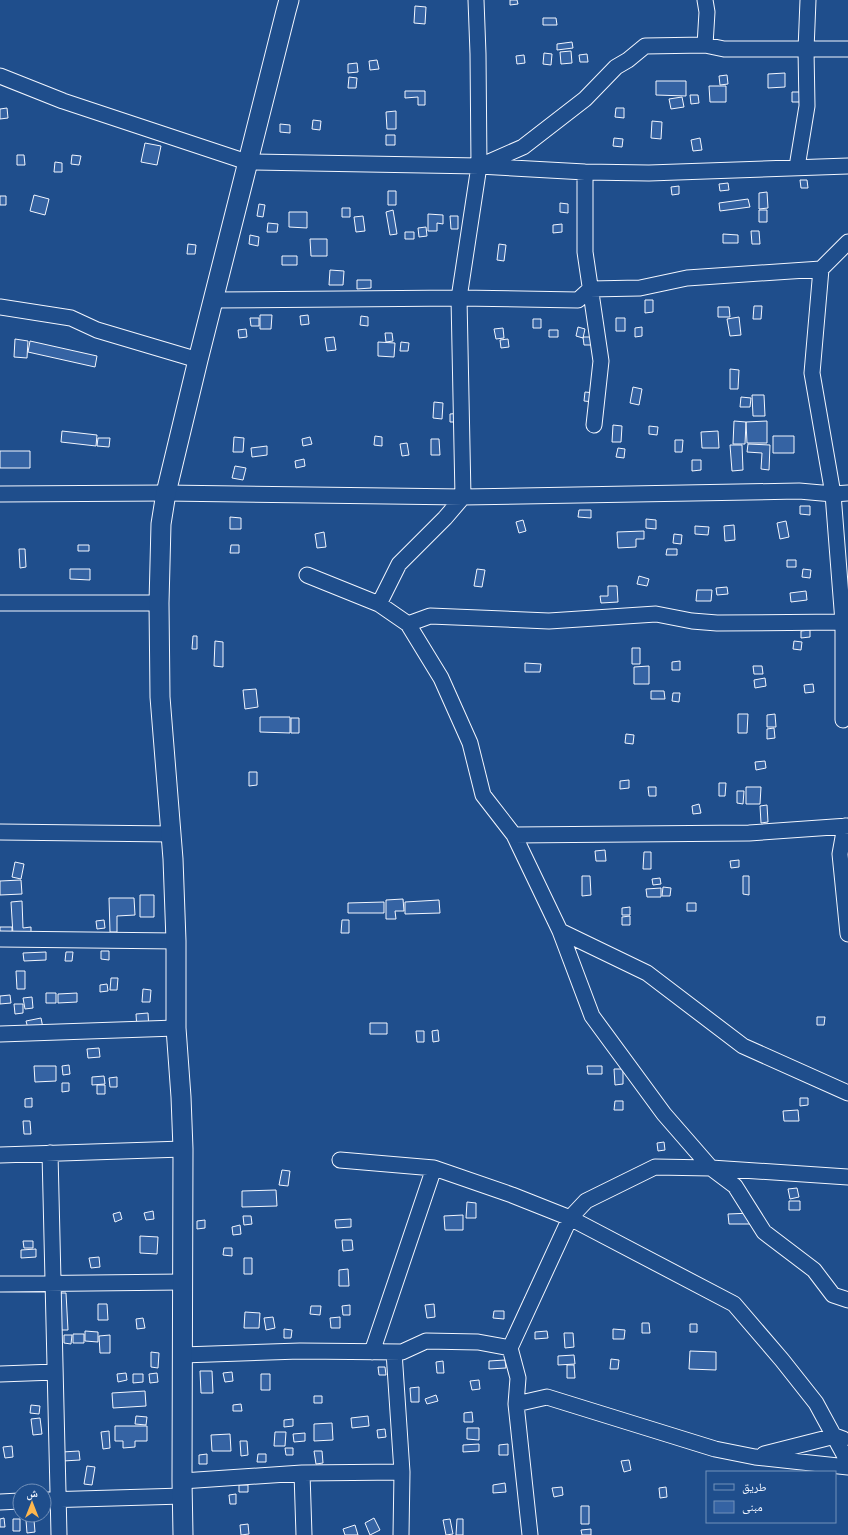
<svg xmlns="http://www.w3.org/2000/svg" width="848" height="1535" font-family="'Fira Sans Condensed','Noto Naskh Arabic',sans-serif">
	<rect width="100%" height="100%" fill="#1f4e8c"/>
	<path fill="#3563a3" stroke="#f2f6ff" d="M510,0H517L518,4L510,5Z
		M415,6L426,7L425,24L414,23Z
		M543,18H556L557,25H543Z
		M572,42L573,48L557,50V44Z
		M571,51L572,63L561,64L560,52Z
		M544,53L552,54L551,65L543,64Z
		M587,54L588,62H580L579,55Z
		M524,55L525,63L517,64L516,56Z
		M377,60L379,69L370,70L369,61Z
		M357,63L358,72L348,73V64Z
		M785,73V87L768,88V74Z
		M727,75L728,84L720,85L719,76Z
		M349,77L357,78L356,88H348Z
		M656,81H686V96L656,95Z
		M709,86H726V102H710Z
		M405,91H425V105H418V97L405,98Z
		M792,92H806V102H792Z
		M690,95H698L699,103L691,104Z
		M682,97L684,107L671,109L669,99Z
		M7,108L8,118L0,119V109Z
		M616,108H624V118L615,117Z
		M396,111V129H387L386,112Z
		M313,120L321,121L320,130L312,129Z
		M652,121L662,122L661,139L651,138Z
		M280,124L290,125V133L280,132Z
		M386,135H395V145H386Z
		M614,138L623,139L622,147L613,146Z
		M700,138L702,150L693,151L691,140Z
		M145,143L161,146L157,165L141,162Z
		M17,155H24L25,165H17Z
		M72,155L81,156L79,165L71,164Z
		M55,162L62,163V172H54Z
		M800,180H807L808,188H801Z
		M728,183L729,190L720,191L719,184Z
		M679,186V194L672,195L671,187Z
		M388,191H396V205H388Z
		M767,192L768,208L759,209V193Z
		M34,195L49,199L45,215L30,211Z
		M0,196H6V205H0Z
		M748,199L750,207L720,211L719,203Z
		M560,203L568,204V213L560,212Z
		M259,204L265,205L263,217L257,216Z
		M342,208H350V217H342Z
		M393,210L397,234L390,235L386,212Z
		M759,210H767V222H759Z
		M289,212H307V228L289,227Z
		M428,214L443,215V224L437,223V231H428Z
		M363,216L365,231L356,232L354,217Z
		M450,216H458V229H451Z
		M268,223L278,224L277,232H267Z
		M562,224V232L553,233V225Z
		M426,227L427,236L419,237L418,228Z
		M751,231H759L760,244H752Z
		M405,232H414V239H405Z
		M723,234L738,235V243H723Z
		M250,235L259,237L258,246L249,244Z
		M310,239H327V256H311Z
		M188,244L196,245L195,254H187Z
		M499,244L506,245L504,261L497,260Z
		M282,256H297V265H282Z
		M330,270L344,271L343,285H329Z
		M357,280H371V288L357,289Z
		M645,300H653V312L645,313Z
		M754,306H762L761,319H753Z
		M718,307H729L730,317H718Z
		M260,315H272L271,329H260Z
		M308,315L309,324L301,325L300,316Z
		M361,316L368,317V326L360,325Z
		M739,317L741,335L730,336L727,319Z
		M250,318H259V326H251Z
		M616,318H625V331H616Z
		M533,319H541V328H533Z
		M578,327L585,329L583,338L576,336Z
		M642,327V336L635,337V328Z
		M503,328L504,338L496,339L494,329Z
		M246,329L247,337L239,338L238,330Z
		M549,330H558V337H549Z
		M385,333H392L393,341L386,342Z
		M334,337L336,350L327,351L325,338Z
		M583,337H592V345H584Z
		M15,339L28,341L27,358L14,357Z
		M508,339L509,347L501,348L500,340Z
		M30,341L97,356L95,367L28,352Z
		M378,342L395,343L394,357L378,356Z
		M401,342L409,343L408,351H400Z
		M730,369L739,370L738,389H730Z
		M633,387L642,389L639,405L630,403Z
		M585,392L595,393L594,402L584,401Z
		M752,395H764L765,416H753Z
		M741,397L751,398L750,407H740Z
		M434,402L443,403L442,419L433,418Z
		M461,413L462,422H450V414Z
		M734,421L746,422L745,444H733Z
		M767,421V443H747L746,422Z
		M613,425L622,426L621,442H612Z
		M649,426L658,427L657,435L649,434Z
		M62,431L97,435L96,446L61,442Z
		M718,431L719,448H702L701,432Z
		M375,436L382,437V446L374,445Z
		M773,436H794V453H773Z
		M234,437L244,438L243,452H233Z
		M310,437L312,444L303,446L302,439Z
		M98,438H110L109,447L97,446Z
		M431,439H439L440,455H431Z
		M675,440H683L682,452H675Z
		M407,443L409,455L402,456L400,444Z
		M748,444L770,445L769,470L761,469L762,453L747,452Z
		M730,445H742L743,470L732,471Z
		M267,446V455L252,457L251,448Z
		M618,448L625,449L624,458L616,457Z
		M0,451H30V468H0Z
		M304,459L305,466L296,468L295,461Z
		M692,460H701V470L692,471Z
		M235,466L246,468L243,480L232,478Z
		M800,506H810V515L800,514Z
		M579,510H591V518L578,517Z
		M230,517L241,518V529H230Z
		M646,519L656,520V529L646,528Z
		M523,520L526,531L519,533L516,522Z
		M786,521L789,537L780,539L777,523Z
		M734,525L735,540L725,541L724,526Z
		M695,526L709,527L708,535L695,534Z
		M644,531V539H636V547L618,548L617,532Z
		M324,532L326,547L317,548L315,534Z
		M674,534L682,535L681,544L673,543Z
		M78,545H89V551H78Z
		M231,545H239V553H230Z
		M19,549H25L26,567L20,568Z
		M667,549H677V555H666Z
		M787,560H796V567H787Z
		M70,569H90V580L70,579Z
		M477,569L485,570L482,587L474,586Z
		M803,569L811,570L810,578L802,577Z
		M639,576L649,579L647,586L637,584Z
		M608,586H617L618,602L601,603L600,596H608Z
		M727,587L728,594L717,595L716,588Z
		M697,590H712L711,601H696Z
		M806,591L807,600L791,602L790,593Z
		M810,630V637L801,638V631Z
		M193,636H197V649H192Z
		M215,641L223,642V667L214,666Z
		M794,641L802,642L801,650L793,649Z
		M632,648H640V664H632Z
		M680,661V670H672V662Z
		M525,663L541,664L540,672H525Z
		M649,666V684H634V667Z
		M753,666H762L763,674H754Z
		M765,678L766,686L755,688L754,680Z
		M813,684L814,692L805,693L804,685Z
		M256,689L258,707L245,709L243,690Z
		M651,691H664L665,699H651Z
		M673,693H680L679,702L672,701Z
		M738,714H748L747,733H738Z
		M775,714L776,727H767V715Z
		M260,717H290V733L260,732Z
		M291,718H299V733H291Z
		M774,728L775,738L767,739V729Z
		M626,734L634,735L633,744L625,743Z
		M765,761L766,768L756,770L755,762Z
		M249,772H257V785L249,786Z
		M629,780V788L620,789V781Z
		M719,783H726L725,796H719Z
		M648,787H656V796H649Z
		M746,787H761L760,804H746Z
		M737,791H744L743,804L737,803Z
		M699,804L701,813L693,814L692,806Z
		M767,805L768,822L761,823L760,806Z
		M605,850L606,861H596L595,851Z
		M644,852H651V869H643Z
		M739,860V867L731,868L730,861Z
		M15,862L24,864L21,879L12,877Z
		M582,876H590L591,895L582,896Z
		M743,876H749V895L743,894Z
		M660,878L661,884L653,885L652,879Z
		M21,880L22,894L0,895V881Z
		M663,887L671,888L670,896H662Z
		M661,888V897H647L646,889Z
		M140,895H154V917H140Z
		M109,898H134L135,915L117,916V932H110Z
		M403,899L404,911H395L396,919H386V900Z
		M439,900L440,913L405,914V902Z
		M22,901L23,928L31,927V934L13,935L11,902Z
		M384,902V913H348V903Z
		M687,903H696V911H687Z
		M630,907V915H622V908Z
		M630,916V925H622V917Z
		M104,920L105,928L97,929L96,921Z
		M342,920H349V933H341Z
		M0,927H12V935H0Z
		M101,951H109V960L101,959Z
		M46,952V960L24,961L23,953Z
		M66,952H73L72,961H65Z
		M16,971H25V989H17Z
		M111,978H118L117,990H110Z
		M107,984L108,991L100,992V985Z
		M143,989L151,990L150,1002H142Z
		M46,993H56V1003H46Z
		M77,993V1002L58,1003V994Z
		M10,995L11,1003L0,1004V996Z
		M32,997L33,1008L25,1009L23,998Z
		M14,1004H23V1013L15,1014Z
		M148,1013L149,1029H137L136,1014Z
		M817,1017H825L824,1025H817Z
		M41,1018L43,1028L29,1032L26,1021Z
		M370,1023H387V1034H370Z
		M438,1030L439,1041L433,1042L432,1031Z
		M416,1031H424V1042H417Z
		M99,1048L100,1057L88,1058L87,1049Z
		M69,1065L70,1074L63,1075L62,1066Z
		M34,1066H56V1081L35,1082Z
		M587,1066H602V1074H588Z
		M614,1069H623V1084L615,1085Z
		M104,1076L105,1084L92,1085V1077Z
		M117,1077V1087H110L109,1078Z
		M62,1083H69V1091L62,1092Z
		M97,1085H105V1094H97Z
		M32,1098V1107H25V1099Z
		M800,1098H808V1105L800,1106Z
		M615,1101H623V1110H614Z
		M798,1110L799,1121H784L783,1111Z
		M23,1121H30L31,1134H24Z
		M664,1142L665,1150L658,1151L657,1143Z
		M282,1170L290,1171L288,1186L279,1185Z
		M797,1188L799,1197L790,1199L788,1189Z
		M276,1190L277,1206L242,1207V1191Z
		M789,1201H800V1210H789Z
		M467,1202L476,1203V1218H466Z
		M153,1211L154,1219L146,1220L144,1213Z
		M120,1212L122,1219L115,1222L113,1214Z
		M753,1213L754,1224H729L728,1214Z
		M463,1215V1230H445L444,1216Z
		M243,1216H251L252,1224L244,1225Z
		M351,1219V1227L336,1228L335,1220Z
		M205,1220V1228L197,1229V1221Z
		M240,1225L241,1234L233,1235L232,1227Z
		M140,1236L158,1237L157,1254L140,1253Z
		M342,1240H352L353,1250L343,1251Z
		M23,1241H33V1248H24Z
		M224,1248H232V1256L223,1255Z
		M36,1249V1257L21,1258V1250Z
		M99,1257L100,1267L91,1268L89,1258Z
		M244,1258H252V1274H244Z
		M348,1269L349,1286H339V1270Z
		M58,1293H66L68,1330H58Z
		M98,1304H107L108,1320H98Z
		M434,1304L435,1317L427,1318L425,1305Z
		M350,1305V1315H343L342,1306Z
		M311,1306H321L320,1315L310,1314Z
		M494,1311H504V1319L493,1318Z
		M245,1312L260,1313L259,1328H244Z
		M273,1317L275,1328L266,1330L264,1318Z
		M340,1317V1328H331L330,1318Z
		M143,1318L145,1328L137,1329L136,1319Z
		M642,1323H649L650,1333H642Z
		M690,1324H697V1332H690Z
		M284,1329L292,1330L291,1338H284Z
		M613,1329L625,1330L624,1339H613Z
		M85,1331L98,1332V1342L85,1341Z
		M547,1331L548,1338L535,1339V1332Z
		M564,1333H573L574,1347L565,1348Z
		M73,1334H84V1343H73Z
		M64,1335H72L71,1344L64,1343Z
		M110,1335V1353H100L99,1336Z
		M690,1351L716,1352V1370L689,1369Z
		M151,1352L159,1353L158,1368L151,1367Z
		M574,1355L575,1364L558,1365V1356Z
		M611,1359L619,1360L618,1369H610Z
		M505,1360L506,1368L489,1369V1361Z
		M443,1361L444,1373H437L436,1362Z
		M567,1365H574L575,1378H567Z
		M378,1367H385L386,1375H379Z
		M200,1371H212L213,1393H201Z
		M232,1372L233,1381L225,1382L223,1373Z
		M126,1373L127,1380L118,1382L117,1374Z
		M157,1373L158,1382L150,1383L149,1374Z
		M133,1374H143V1382L133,1383Z
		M261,1374H270V1390H261Z
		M479,1380L480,1389L472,1390L470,1381Z
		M419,1387V1402H411L410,1388Z
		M145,1391L146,1406L113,1408L112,1393Z
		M436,1395L438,1401L427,1404L425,1399Z
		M314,1396H322V1403H314Z
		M241,1404L242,1411H233V1405Z
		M31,1405L40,1406L39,1414L30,1413Z
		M472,1412L473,1422H464V1413Z
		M136,1416L147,1417L146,1425L135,1424Z
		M368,1416L369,1426L352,1428L351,1418Z
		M40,1418L42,1434L33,1435L31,1419Z
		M293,1419V1426L284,1427V1420Z
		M332,1423L333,1440L314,1441V1424Z
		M115,1426H147V1441H135V1447L123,1448V1441H115Z
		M467,1428H479V1440L467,1439Z
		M385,1429L386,1437L378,1438L377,1430Z
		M109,1431L110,1448L103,1449L101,1432Z
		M275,1432H286L285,1446H274Z
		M305,1433V1441L294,1442L293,1434Z
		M230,1434L231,1451H212L211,1435Z
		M240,1441H247L248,1455L241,1456Z
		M479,1444V1451L463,1452V1445Z
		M508,1444V1455H499V1445Z
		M12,1446L13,1457L5,1458L3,1447Z
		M285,1448H293V1455H286Z
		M79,1451L80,1460L63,1461L62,1452Z
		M314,1451H322L323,1463L316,1464Z
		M207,1454V1464H199V1455Z
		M258,1454H266V1462H257Z
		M629,1460L631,1470L624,1472L621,1461Z
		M87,1466L95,1467L92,1485L84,1484Z
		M505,1483L506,1492L493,1493V1485Z
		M239,1485H248V1492H239Z
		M562,1487L563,1495L554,1497L552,1488Z
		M666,1487L667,1497L660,1498L659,1488Z
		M236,1494V1504H230L229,1495Z
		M581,1506H589V1524H581Z
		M4,1518L5,1527H0V1519Z
		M374,1518L380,1530L370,1535L365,1523Z
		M13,1519H20V1531H13Z
		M450,1519L453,1534L446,1535L443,1520Z
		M457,1519H463V1535H456Z
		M26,1520H34L35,1532L27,1533Z
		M248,1524L249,1534L241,1535L240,1525Z
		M355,1525L358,1535H345L343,1529Z
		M591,1529V1535H582L581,1530Z"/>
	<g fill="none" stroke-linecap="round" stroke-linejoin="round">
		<defs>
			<path id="minor" d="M705,0L707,12L705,45
				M0,76L63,101L247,162L479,166L585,172L649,173L848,166
				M482,165L523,147L585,99L616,67L628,60L645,46L705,45L724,49H848
				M797,167L807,106L806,50L808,0
				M585,172V252L601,361L594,425
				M213,300L459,298L578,300L590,289L640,288L687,278L821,269
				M0,307L71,318L97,330L198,360
				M0,494L166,493L463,497L799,491L833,494L848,493
				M307,575L379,604L408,624L441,678L470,743L483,795L514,835L560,931L647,973L743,1046L848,1093
				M0,603H159
				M379,604L399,564L445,518L463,497L459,298L479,166L478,54L476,0
				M408,624L430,616L549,621L656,614L692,621L717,623L843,622
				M843,720V622L833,494L812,373L821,269L848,242
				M845,826L840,854L848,934
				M0,832L172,834
				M514,835L749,833L848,826
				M560,931L592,1016L664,1114L711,1168L735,1186L764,1232L814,1270L833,1295L848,1300
				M0,939L176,941
				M0,1034L176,1028
				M50,1153L59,1535
				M0,1155L183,1149
				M340,1160L434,1168L512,1195L570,1218L734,1304L782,1360L816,1403L848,1462
				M0,1284L182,1282
				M510,1348L570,1218L586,1201L655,1167L711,1168L848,1177
				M372,1352L434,1168
				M394,1352L402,1472L401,1535
				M182,1355L300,1351L402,1352L426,1341L478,1342L510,1348L518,1378L516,1404L530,1535
				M0,1374L55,1372
				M516,1404L547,1397L715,1449L755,1457L848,1467
				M764,1454L835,1436L843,1439
				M302,1473L304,1535
				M182,1481L302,1473L402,1472
				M44,1500L183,1496
				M0,1502L20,1501"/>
			<path id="major" d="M183,1535L182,1481L183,1149L181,1097L176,1028V941L173,859L160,697L159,603L161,524L166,493L198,360L286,11L289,0"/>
		</defs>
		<use href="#minor" stroke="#f2f6ff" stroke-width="17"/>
		<use href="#major" stroke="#f2f6ff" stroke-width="21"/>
		<use href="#minor" stroke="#1f4e8c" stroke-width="15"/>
		<use href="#major" stroke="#1f4e8c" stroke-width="19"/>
	</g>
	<rect x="706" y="1471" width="130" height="52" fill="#1f4e8c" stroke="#7391ba"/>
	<rect x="714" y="1484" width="20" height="6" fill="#1f4e8c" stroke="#7391ba"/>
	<text x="742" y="1491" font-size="12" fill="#f2f6ff">طريق</text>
	<rect x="714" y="1501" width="20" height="12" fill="#3563a3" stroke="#7391ba"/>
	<text x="742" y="1511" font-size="12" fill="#f2f6ff">مبنى</text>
	<g transform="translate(32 1503)"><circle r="19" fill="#1f4e8c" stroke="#7391ba"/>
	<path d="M0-3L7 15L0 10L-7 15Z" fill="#ffb74d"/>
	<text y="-6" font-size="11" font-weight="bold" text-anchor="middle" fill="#f2f6ff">ش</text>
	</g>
</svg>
